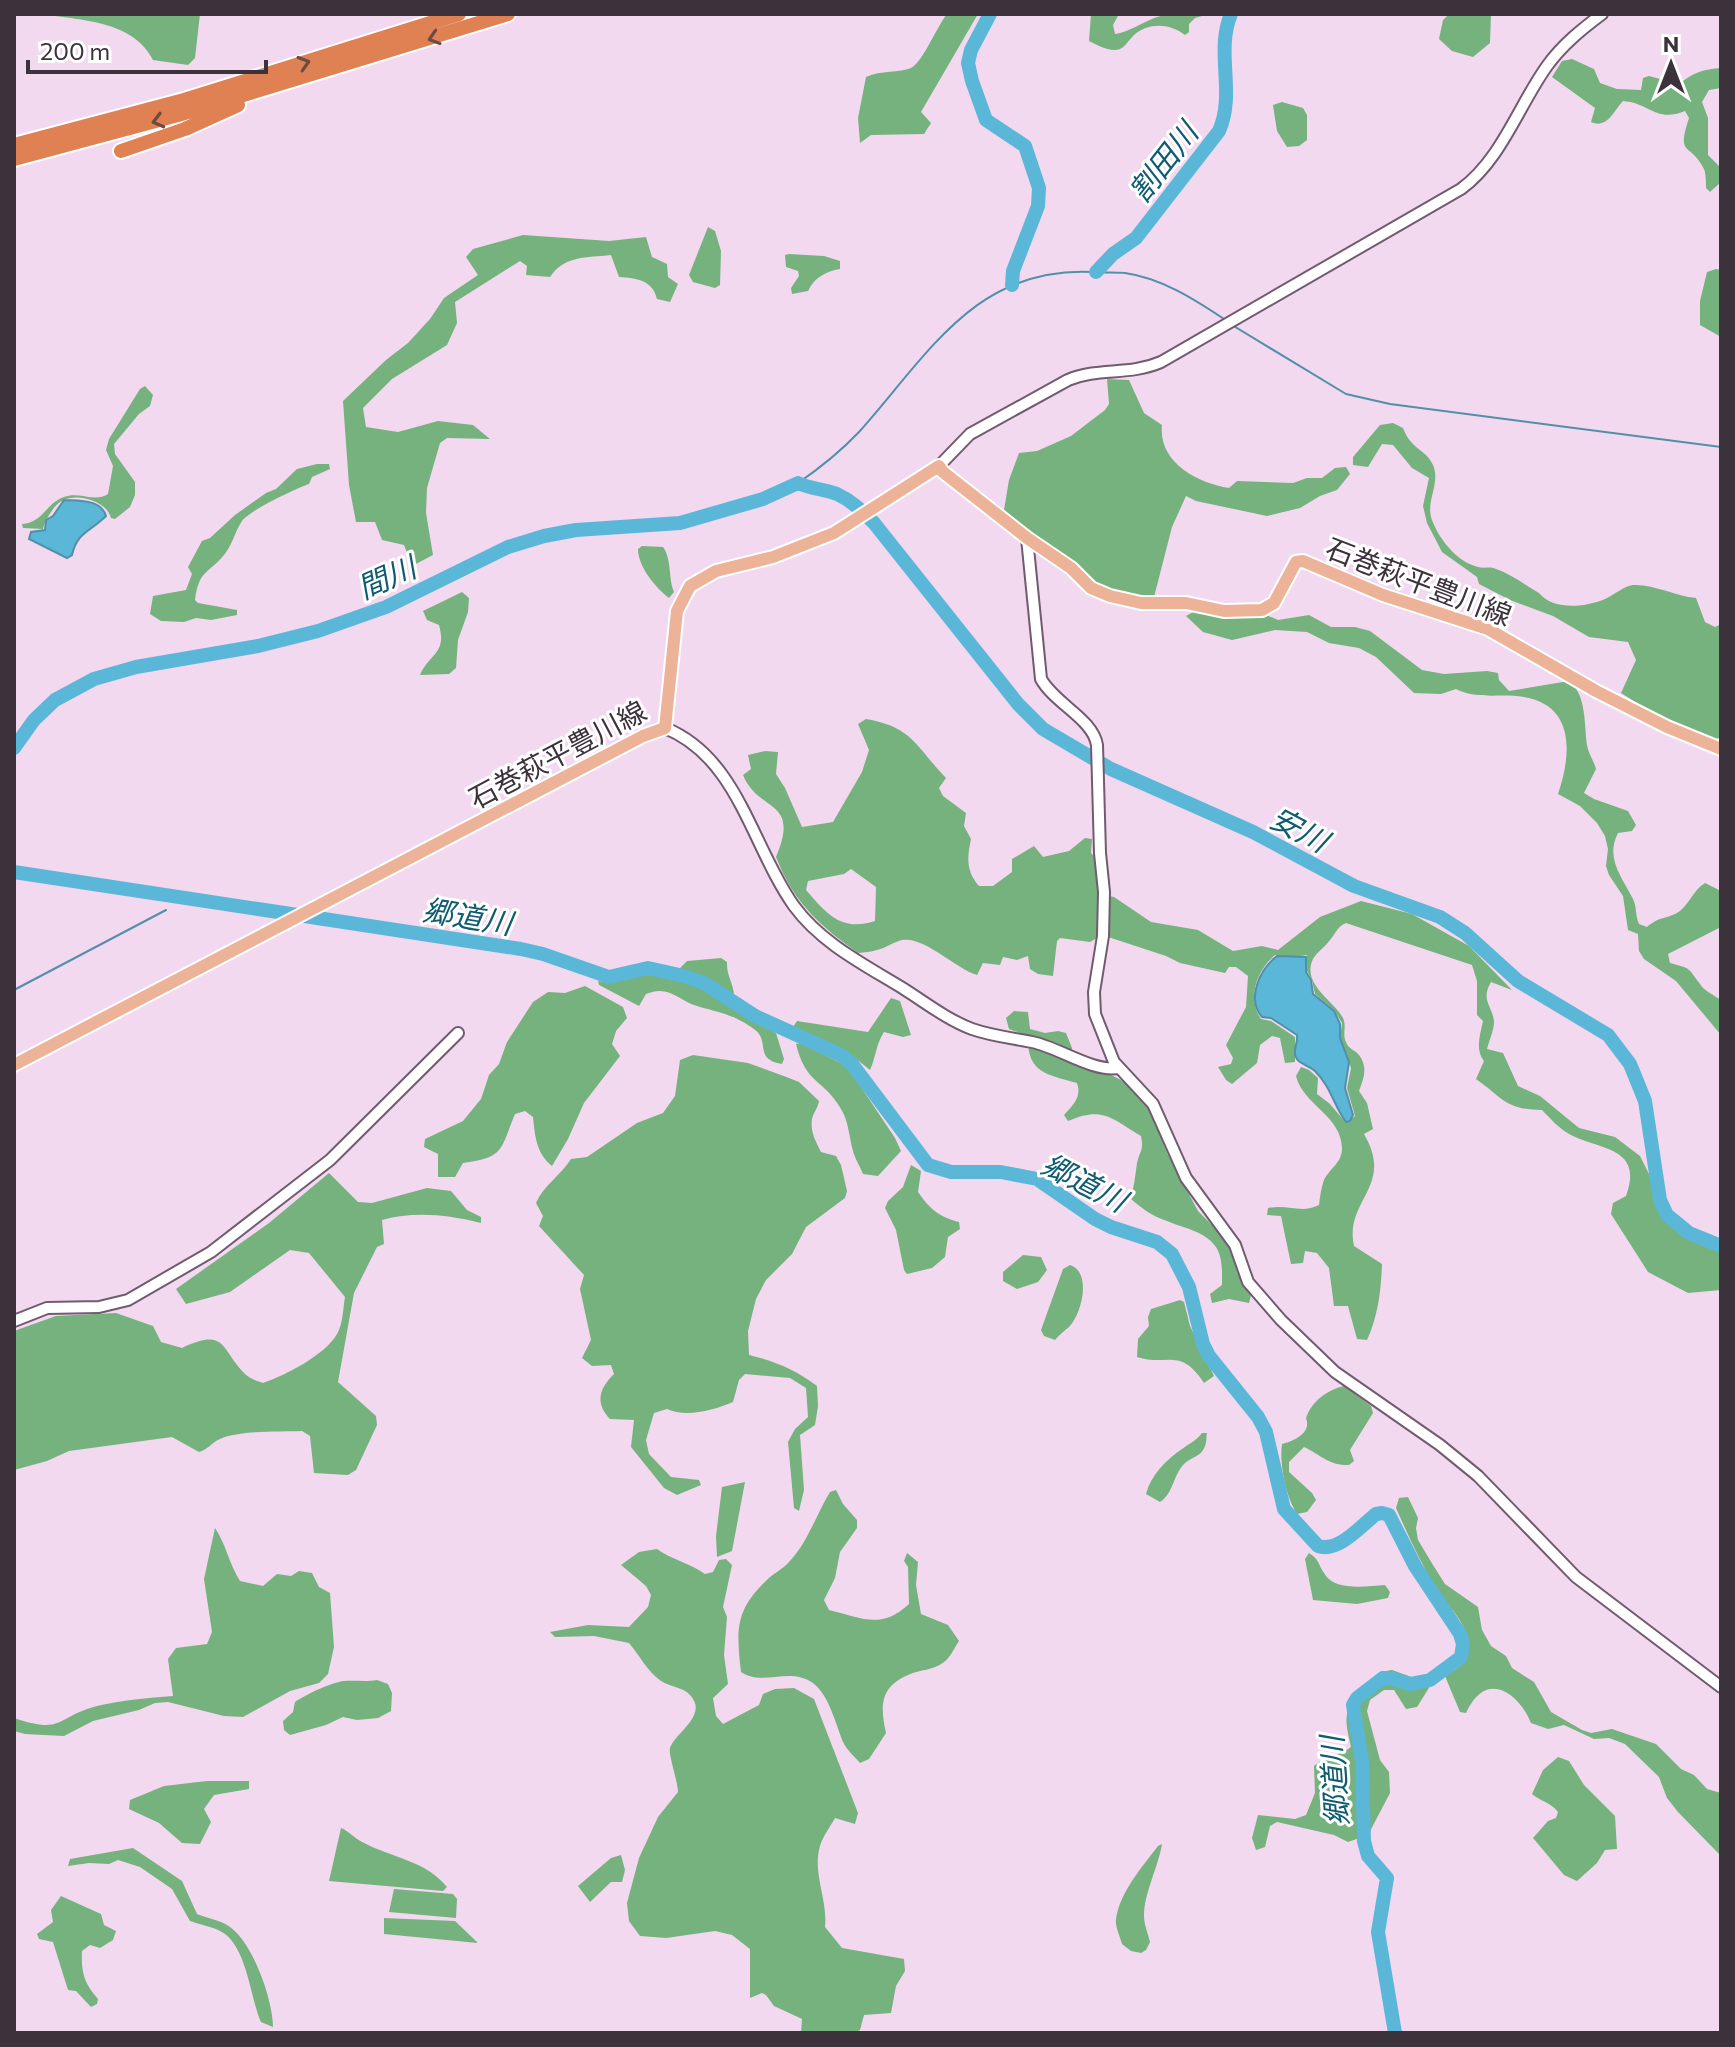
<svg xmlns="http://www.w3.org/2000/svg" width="1735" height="2047" font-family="Commissioner,'Noto Sans JP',sans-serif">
	<rect width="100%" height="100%" fill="#f2d9f0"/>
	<path fill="#75b27d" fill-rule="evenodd" d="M40,14H200L195,58L188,65L153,60C133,20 79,20 40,14Z
		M947,14H978L921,112L931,123L924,134L871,135L860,143L858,118L866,77C881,70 900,73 911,68C923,62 937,26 947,14Z
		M1091,14H1119L1113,25L1115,34C1129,32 1143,22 1157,17C1174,12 1192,14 1209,14L1195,18L1189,24V32L1185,35C1170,23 1147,22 1133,36C1129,40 1125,47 1120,49C1111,53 1097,45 1089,41Z
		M1449,14H1491L1490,43L1473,57L1452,51L1439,39L1443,20Z
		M1572,59L1594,69L1600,83L1617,89L1641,90L1643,78L1649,76L1679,84C1693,73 1703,69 1721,68V88L1709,90L1702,102L1708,118V155L1721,168V182L1710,192L1706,188C1706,182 1706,174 1704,169C1690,141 1676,158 1689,118L1685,111C1656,123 1650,103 1623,101C1613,112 1607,129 1591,122L1595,108L1552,77L1562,61Z
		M1282,102L1303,108L1307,115V140L1299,146L1287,147L1277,131L1273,105Z
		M708,227L715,231L721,251L720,285L715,288L693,282L689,275Z
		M523,235L609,241L646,237L652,257L667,264L668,277L678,284L670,302L657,299C653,280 636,278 619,277L611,255C586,258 565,255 550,277L526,275L527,266L520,261L455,302L457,323L447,345L392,379L363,408L366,427L398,432L438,421L473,425L490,439L447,438L440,443L427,488L426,513L433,555L412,566L404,545L382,540L375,522H356L349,485L343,401L386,360L408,343L430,319L444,298L478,275L466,257L473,249Z
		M789,254L824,256L840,261V269C826,271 814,278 808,291L792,294L791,288L799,276L798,271L786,267L785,255Z
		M1716,269L1721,270V337L1700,325V301L1707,272Z
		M1107,379L1129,380L1144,413L1162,425C1158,462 1197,483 1229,488L1237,481L1293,483L1307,478H1322L1335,468L1346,467L1350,474L1337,490L1320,496L1300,508L1267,516L1196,501L1186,496L1172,527L1154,597L1134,599L1098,588L1004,510L1009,480L1019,453L1037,451L1071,436L1105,410L1109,404Z
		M145,386L153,395L150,406L139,414L114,444L115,454L135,482V495L130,507L115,519L111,518C107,501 76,491 60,502C53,507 45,520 43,529L23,528L22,524C43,523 46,503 64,497C79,491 94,503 108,494L113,466L106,450L109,439L140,389Z
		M1393,423L1403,428C1411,450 1426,449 1433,465C1441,483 1425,502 1432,520C1439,539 1457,562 1478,567C1484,569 1490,566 1496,569C1511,574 1525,585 1539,593C1554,611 1586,607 1605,599C1614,595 1624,586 1633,585C1654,584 1675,596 1696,598L1705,622L1715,627L1721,624V737L1714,740L1659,717L1621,693L1636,660L1628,642L1589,637L1553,616L1510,600L1479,584L1477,577L1442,552L1427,523L1423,506L1429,478L1412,468L1393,445L1382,444L1368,467L1353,465V457L1380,425Z
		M317,464H329L330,469L312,477L309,484C295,489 250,510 242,521C235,531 233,544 224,555C207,575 199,570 195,600L198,603L237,610V615L211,620L196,618L184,622L161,621L150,614L153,596L186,590L192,574L188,567L202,541L210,538L235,515L266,493L276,489L297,469Z
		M642,546L663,547C672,559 668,578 674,592L669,598C656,588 638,567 638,549Z
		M462,592L469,598L468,612L458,640L456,668L449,674L420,675C430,653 447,654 439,625L427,620L423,611Z
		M1195,611L1239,618L1246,615L1264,614L1278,620L1309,615L1331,627H1355L1370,631L1422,670L1444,674L1487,671L1498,673L1499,680L1509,691L1569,681C1587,695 1584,725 1587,745C1588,753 1594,761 1596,769L1584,793L1594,799L1628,811L1636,825L1632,831L1618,833C1605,858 1622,877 1633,899C1637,907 1635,915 1639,924L1647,927C1660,916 1666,919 1677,913C1688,907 1693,890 1705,883L1721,891V927L1668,954L1670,963C1692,969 1687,967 1700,984C1704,991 1714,995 1721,1000V1035L1676,981L1644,959L1639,951L1638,934L1628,930L1623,896L1609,875L1606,866L1608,849L1605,836L1597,823L1580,806L1558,794C1571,756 1576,706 1524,697C1501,693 1477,700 1456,689L1441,694L1414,693L1376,657L1359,648L1329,643L1307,632L1275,630L1232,640L1203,632L1186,616Z
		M866,719C913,727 916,747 946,778L939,788L943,796L966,813L964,826L971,839C967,858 966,871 979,886H993L1012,872V859L1034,846L1043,857L1069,851L1085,838L1092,839L1091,853L1097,859L1100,894L1114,897L1151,922L1198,930L1233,951L1262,946L1278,950L1320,917L1361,901L1412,914L1469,946L1512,990L1491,982C1480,1001 1493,1006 1494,1022C1494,1030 1489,1041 1487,1049L1503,1053L1518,1086L1540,1096L1579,1128L1615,1137L1640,1156L1649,1174L1660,1211L1667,1222L1681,1233L1721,1251V1290L1688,1293L1648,1272L1611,1214L1613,1203L1626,1196C1644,1147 1600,1150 1571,1135C1559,1129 1551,1119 1542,1110C1506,1110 1503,1098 1476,1079L1484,1061C1475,1050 1480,1035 1483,1021L1477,1015V981L1472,965L1346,923C1337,927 1336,933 1330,940C1325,947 1317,952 1313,959C1301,984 1334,1001 1343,1018C1347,1027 1342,1034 1346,1042C1348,1049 1355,1050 1359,1055C1368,1067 1364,1078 1359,1091L1367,1103L1373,1129L1364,1134C1395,1187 1344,1200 1354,1246L1382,1264C1381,1291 1378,1316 1367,1340L1357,1339L1348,1306H1334L1329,1268L1317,1253L1305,1251L1303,1263L1291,1264L1281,1216L1267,1215L1268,1208C1288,1204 1302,1214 1319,1205C1320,1197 1321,1188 1324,1180C1330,1168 1342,1163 1342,1148C1341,1115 1303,1105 1296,1076L1301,1067L1309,1070L1318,1078L1317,1094L1330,1104L1346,1123L1355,1116L1347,1088L1351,1068L1340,1038L1342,1023L1334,1010L1315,994L1312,980L1307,971V955L1293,957L1275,955C1256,971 1247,998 1261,1019L1271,1021L1295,1037V1062L1285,1063L1280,1038L1272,1036L1260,1045L1257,1063L1232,1084L1226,1080L1218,1067L1231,1064L1233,1058L1226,1045L1246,1007L1248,976L1236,967H1229L1225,973L1180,963L1166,956L1102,935L1090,942L1060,938L1057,941L1053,976L1038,974L1030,969L1028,956L1017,960L1003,957L1000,965L983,963L977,975C955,968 924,936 902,940C893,942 886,948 877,950C871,952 864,952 858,953C819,925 794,903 776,857C801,798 758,813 743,775L751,769L748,755L765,751L778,752L776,774L785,788L802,827L833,822L862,772L869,750L858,724ZM851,869L876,887L875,921C841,932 827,914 806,890L808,881L844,874Z
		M721,958L727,962C726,979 739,989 732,1006L776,1033L784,1059L782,1064C753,1059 771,1041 754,1029C733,1014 720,1013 697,1006C679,1001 669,984 646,994L639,1006L599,985L598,981L612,983L652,972L673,975L687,961Z
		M585,986L623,1007L627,1018L616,1031L612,1044L620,1056L584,1103L568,1139L552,1166C536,1153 535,1136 533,1117L525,1111L515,1114C500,1150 505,1157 463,1163L455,1177H438V1154L424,1147L425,1139L463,1121L481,1099L489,1075L499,1064L507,1042L533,1002L548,992L565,993Z
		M891,998L900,1001L911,1035L903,1037L884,1032C876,1044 876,1057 870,1070L845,1050L793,1027L797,1021L868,1032Z
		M1014,1011L1028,1012L1030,1029L1045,1033L1058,1031L1066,1033L1072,1048L1070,1060L1078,1066L1103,1071L1121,1080L1137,1092L1149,1107L1167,1153L1198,1211L1217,1230L1232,1252L1238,1274L1251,1295L1249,1303L1229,1299L1212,1303L1210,1294L1222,1285C1222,1273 1223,1258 1216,1247C1205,1231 1183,1228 1167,1221C1152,1216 1141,1208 1130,1198C1135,1185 1135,1176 1137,1163C1140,1150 1144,1151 1141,1136C1111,1118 1103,1106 1068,1121L1064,1115C1073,1105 1082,1097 1077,1083C1046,1074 1027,1073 1028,1036L1009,1029L1006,1018Z
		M800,1043L847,1066L895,1138L901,1151L878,1176L863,1174C860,1166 855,1159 853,1151C849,1137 849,1122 841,1109C823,1078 806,1085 796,1044Z
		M693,1055L748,1063L789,1078L799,1082L819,1101C818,1108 813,1113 812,1119C810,1132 816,1142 821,1152L836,1156L841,1165L847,1191L845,1198L806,1227L792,1254L766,1280L756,1299L748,1331L749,1355C775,1361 796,1370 817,1386L818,1406L815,1425L800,1435L804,1490L799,1511L794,1508L788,1442L795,1429L808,1417L806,1388L790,1378L745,1374L739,1380L733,1402C714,1410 686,1418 667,1409L654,1413L646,1440L649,1454L671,1477L699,1480L701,1485L677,1495L664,1488L631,1447L634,1420L610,1419C594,1402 600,1388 614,1374L611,1365L592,1366L582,1358L591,1340L580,1289L584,1275L539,1226L543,1216L536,1203C543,1186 561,1175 571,1159L587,1157L637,1123L663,1113L675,1096L680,1060Z
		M911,1165L921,1171L918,1192C930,1209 939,1217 959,1222L960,1229L948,1237L945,1257L932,1268L907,1274L904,1270L896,1230L885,1208L888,1201L903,1187Z
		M329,1173L358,1202L372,1203L427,1188L451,1191L467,1210L481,1217V1223C448,1215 415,1211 382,1220L384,1244L377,1247L354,1293L338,1382L376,1416L377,1425L356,1470L348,1475L314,1473L310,1436L302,1431C279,1432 240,1430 220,1439C211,1443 209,1449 199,1452L172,1437L69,1451L47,1461L14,1470V1331L56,1316L116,1313L153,1326L161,1342L182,1348C227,1327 220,1349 245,1374C250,1379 258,1381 263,1383C286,1375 325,1355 337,1334C343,1324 343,1308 345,1297L309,1253L290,1250L230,1292L186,1304L176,1289L269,1223Z
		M1023,1255L1041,1257L1047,1270L1038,1282L1017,1289L1003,1281V1272Z
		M1070,1265C1092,1272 1082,1314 1069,1327C1064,1331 1059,1335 1055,1340L1044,1336L1041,1330L1063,1269Z
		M1180,1300L1184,1302L1190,1326L1214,1376L1204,1383C1180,1346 1167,1367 1137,1357L1138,1339L1149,1326L1148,1317L1151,1309Z
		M1344,1386L1371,1406L1373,1413L1350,1450L1354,1461L1349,1465C1329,1466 1320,1454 1304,1447L1289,1462V1472L1312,1493L1316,1500L1307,1512L1297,1514C1286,1497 1279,1464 1282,1444C1291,1442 1305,1436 1307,1426C1308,1417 1304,1422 1308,1413C1314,1400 1329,1389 1344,1386Z
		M1202,1433H1207C1206,1437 1207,1442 1205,1446C1202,1456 1192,1457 1185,1463C1173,1474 1174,1493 1160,1502L1146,1494C1151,1475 1166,1460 1182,1449C1190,1443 1196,1441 1202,1433Z
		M745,1482L732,1551L717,1557L716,1536L722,1487Z
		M836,1490L843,1504L857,1520V1528L840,1552L835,1578L824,1600L829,1610C862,1618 881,1630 909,1604L908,1567L904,1561L907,1553L918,1562L916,1585L921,1614L948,1625L959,1641C954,1648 951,1657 944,1662C932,1671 921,1669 908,1675C880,1687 880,1706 886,1733L869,1759L860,1763C855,1757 848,1751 844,1744C836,1726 830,1696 813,1683C789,1666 763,1687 741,1672C736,1628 735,1609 770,1577C776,1572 784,1568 789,1562C808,1542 816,1515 830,1492Z
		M1408,1497L1418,1518L1416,1528L1418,1540L1433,1565L1445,1584L1478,1607L1482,1630L1491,1646L1506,1656L1512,1668L1534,1682L1551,1712L1582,1730L1591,1733L1612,1729L1656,1744L1681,1769L1694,1775L1707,1789L1721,1793V1856L1678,1812L1667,1798L1659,1777L1625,1744L1609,1738L1594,1739L1564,1725L1548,1729L1531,1723C1517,1690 1485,1671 1466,1713L1460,1712L1445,1676C1456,1669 1468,1664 1468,1649C1470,1624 1447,1606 1436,1588C1420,1562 1408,1535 1396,1508L1399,1498Z
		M215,1528C226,1544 229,1564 240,1581L263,1586L277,1574L291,1576L299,1571L312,1573L319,1587L330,1593L334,1647L328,1674L319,1683L290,1691L243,1717L224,1716L168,1702L155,1703L139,1710L93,1721L64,1736L25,1734L14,1731V1718C64,1735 55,1717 97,1706C122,1700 148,1698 173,1696L168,1659L176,1648L207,1644L212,1632L204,1579Z
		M657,1549C672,1560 690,1563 705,1574L713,1572L719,1560L726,1559L732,1565L723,1607L727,1617L724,1655L728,1684L713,1698L716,1716L723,1724L759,1705L763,1694L775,1689L794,1688L814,1699L858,1813L855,1824L835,1818C830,1827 823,1836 820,1846C812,1873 828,1900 825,1927L842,1948L904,1959L905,1971L896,1986L891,2013L864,2015L860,2030L854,2033H801L802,2019L774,2006L766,1995L762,1993L750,1998V1949L732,1935L715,1931L666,1938L640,1936L629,1921L627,1903L639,1858L658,1817L678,1792C678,1782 668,1754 670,1748C675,1733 709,1715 690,1695C683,1687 670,1687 661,1681C647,1671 640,1656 629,1643L594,1636L555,1637L550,1632L588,1625L629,1627L648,1607L651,1595L646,1586L621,1565L639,1552Z
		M1309,1553C1319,1559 1318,1564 1324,1573C1334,1592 1367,1586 1385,1585L1390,1592L1388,1598L1357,1604L1313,1600L1305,1559Z
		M1392,1670L1417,1679L1424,1676L1432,1683L1417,1707L1406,1709L1394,1690H1384L1370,1700L1367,1711L1380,1760L1389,1772L1390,1793L1368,1835L1348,1842L1334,1835L1277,1822L1270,1826L1265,1847L1256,1850L1252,1838L1258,1815L1295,1819L1306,1815L1315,1793L1314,1766C1324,1756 1340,1756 1351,1747C1349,1737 1345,1724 1347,1714C1350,1695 1373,1672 1392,1670Z
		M377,1680L388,1684L392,1693L391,1711L378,1718L357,1720L343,1717L326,1725L290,1735L284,1730L283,1721L293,1712L295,1702C305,1695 332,1682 344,1681C355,1680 365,1682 377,1680Z
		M1558,1757L1569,1761L1584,1785L1615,1816L1617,1849L1605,1850L1597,1863L1577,1881L1564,1875L1533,1838L1548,1821L1556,1818L1558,1812C1552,1803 1540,1801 1532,1794L1543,1770Z
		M207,1781H249V1789L214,1795L204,1809L211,1822L200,1844L182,1843L159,1823L129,1809L130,1800L164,1786Z
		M341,1828C349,1831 354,1838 362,1842C392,1858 425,1860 447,1887L443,1891L329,1881Z
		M1162,1844C1158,1868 1144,1893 1144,1916C1144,1925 1148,1933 1150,1942L1146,1950L1141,1953L1131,1951L1122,1944C1120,1936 1115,1927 1116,1919C1120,1892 1142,1867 1158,1846Z
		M133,1848L182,1881L197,1914C207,1918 219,1920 227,1925C252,1939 273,2000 273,2027L261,2022C250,1998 247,1944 220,1931C211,1926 200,1925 190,1921L172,1889L140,1867L118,1860L109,1864L89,1863L68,1866L70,1859Z
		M621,1855L625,1870L622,1882H611L590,1902L578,1886L611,1858Z
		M394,1889L453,1894L457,1899L456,1918L389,1912Z
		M61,1896L101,1914L104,1925L116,1931L113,1940L100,1948L90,1945L82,1951C81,1973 84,1983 98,1999L97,2004L91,2007L76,1991L68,1990L53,1942L39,1939L37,1934L53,1922L51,1910Z
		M384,1918L455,1921L478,1943L384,1934Z"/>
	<path fill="#5bb7d7" stroke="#528fa8" stroke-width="2" d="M64,500C79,501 101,499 106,516C90,532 77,532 72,555L67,558L29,539L31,532L45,530L46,520L53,516Z
		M1277,956L1306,957V972L1311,980L1313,994L1334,1011L1340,1024V1038L1349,1062L1345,1088L1353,1115L1350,1121L1346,1122C1334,1106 1331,1087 1315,1071C1309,1065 1296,1064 1295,1054C1294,1048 1298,1042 1297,1035L1271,1018L1262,1017C1246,998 1260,969 1277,956Z"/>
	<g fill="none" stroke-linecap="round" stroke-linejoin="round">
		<path stroke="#528fa8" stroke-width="2" d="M1232,325L1346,394L1390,404L1721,447
			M798,483C820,468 840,452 859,432C928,355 976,265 1094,272C1104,273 1115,272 1125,273C1161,278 1194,299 1224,319
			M14,990L166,910"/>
		<path stroke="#5bb7d7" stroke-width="14" d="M990,14L971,50L968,63L972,81L986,120L1025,146L1039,188L1038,206L1013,271L1012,285
			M1096,272L1113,254L1136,238L1219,131C1236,93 1215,52 1231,14
			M14,748L34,720L55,700L94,679L136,667L258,646L318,631L386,607L508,547L544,536L576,530L680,523L763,499L798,483C811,489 824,489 837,494C852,501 862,511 874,523L1018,704L1043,729L1111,769L1253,832L1354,886L1440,917L1465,933L1518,981L1608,1035L1630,1064L1645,1101L1660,1200L1667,1215L1689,1233L1721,1246
			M14,872L521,949L543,954L609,977L648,968L684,976L704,983L755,1016L841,1055L852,1064L928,1165L951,1172H1001L1037,1179L1095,1219L1111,1227L1157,1242L1172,1254L1189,1287L1203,1344L1209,1356L1258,1417L1266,1432L1284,1509L1318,1546C1338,1553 1361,1526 1376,1514L1382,1513L1389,1515L1415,1566L1460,1634L1463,1644L1461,1657L1430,1680L1410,1684L1393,1679L1383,1678L1357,1698L1353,1705L1362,1761L1364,1841L1368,1856L1387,1878L1378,1932L1395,2033"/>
		<defs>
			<path id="minor" d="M939,466L970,434L1068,380C1098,367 1129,376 1161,362L1461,189C1501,160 1519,105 1547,66C1562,45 1582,29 1602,14
				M1027,538L1041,679C1055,704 1093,719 1097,745L1100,853L1104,892L1103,936L1094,992L1095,1014L1114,1062L1153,1104L1186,1178L1235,1245L1248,1282L1281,1320L1335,1372L1440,1445L1478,1476L1576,1577L1721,1687
				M665,728C738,757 752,847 794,906C822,944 865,965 904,989C926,1003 948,1020 972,1029C992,1036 1012,1038 1032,1042C1058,1047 1092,1072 1118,1068
				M14,1321L47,1308L99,1307L128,1300L211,1252L330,1160L458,1033"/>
			<path id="major" d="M14,1065L643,736L665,728L677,611L690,586L716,571L773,557L834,533L939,466L943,472L1027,538L1071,568L1091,588L1110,596L1141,603H1186L1224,611L1262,610L1274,603L1296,562L1303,561L1383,595L1488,629L1596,691L1667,727L1721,749"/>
			<path id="highway" d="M14,145L184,100L459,14
				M121,151L185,129L238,105
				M14,159L178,115L508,14"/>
		</defs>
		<use href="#minor" stroke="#705b6f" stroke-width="14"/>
		<use href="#major" stroke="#fff" stroke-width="16"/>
		<use href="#highway" stroke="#fff" stroke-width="18"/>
		<use href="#minor" stroke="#fff" stroke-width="10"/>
		<use href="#major" stroke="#ecb398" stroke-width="12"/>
		<use href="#highway" stroke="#e08153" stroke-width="14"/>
	</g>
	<defs><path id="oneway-chevron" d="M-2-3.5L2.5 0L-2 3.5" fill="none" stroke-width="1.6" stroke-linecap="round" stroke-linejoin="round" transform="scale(2)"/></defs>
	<g stroke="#6d4a42">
		<use href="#oneway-chevron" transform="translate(434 38) rotate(162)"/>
		<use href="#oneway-chevron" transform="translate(304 63) rotate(-17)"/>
		<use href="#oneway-chevron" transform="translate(158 121) rotate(165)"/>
	</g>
	<g text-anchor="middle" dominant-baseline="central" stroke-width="6" stroke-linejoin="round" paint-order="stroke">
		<g font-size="28" fill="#3c323b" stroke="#fff">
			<text transform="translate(1419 581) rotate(21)">石巻萩平豊川線</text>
			<text transform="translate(557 754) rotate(-28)">石巻萩平豊川線</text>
		</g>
		<g font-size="30" font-style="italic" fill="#0f5c72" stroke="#fff">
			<text transform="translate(1162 161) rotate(-52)">割田川</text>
			<text transform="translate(386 576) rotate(-24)">間川</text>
			<text transform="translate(1300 828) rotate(28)">安川</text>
			<text transform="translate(468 915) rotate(9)">郷道川</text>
			<text transform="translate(1085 1181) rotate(27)">郷道川</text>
			<text transform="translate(1333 1781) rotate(-94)">郷道川</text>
		</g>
	</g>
	<rect width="1735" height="2047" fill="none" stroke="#3c323b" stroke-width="32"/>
	<g transform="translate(1671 64)" stroke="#ffffff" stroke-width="6" paint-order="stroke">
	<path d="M0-6L14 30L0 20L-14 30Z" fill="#3c323b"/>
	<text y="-12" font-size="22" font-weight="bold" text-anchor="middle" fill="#3c323b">N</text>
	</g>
	<path d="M28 60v12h238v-12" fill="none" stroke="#3c323b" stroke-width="4"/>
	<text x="40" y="60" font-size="24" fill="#3c323b" stroke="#ffffff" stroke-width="6" paint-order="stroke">200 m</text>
</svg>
